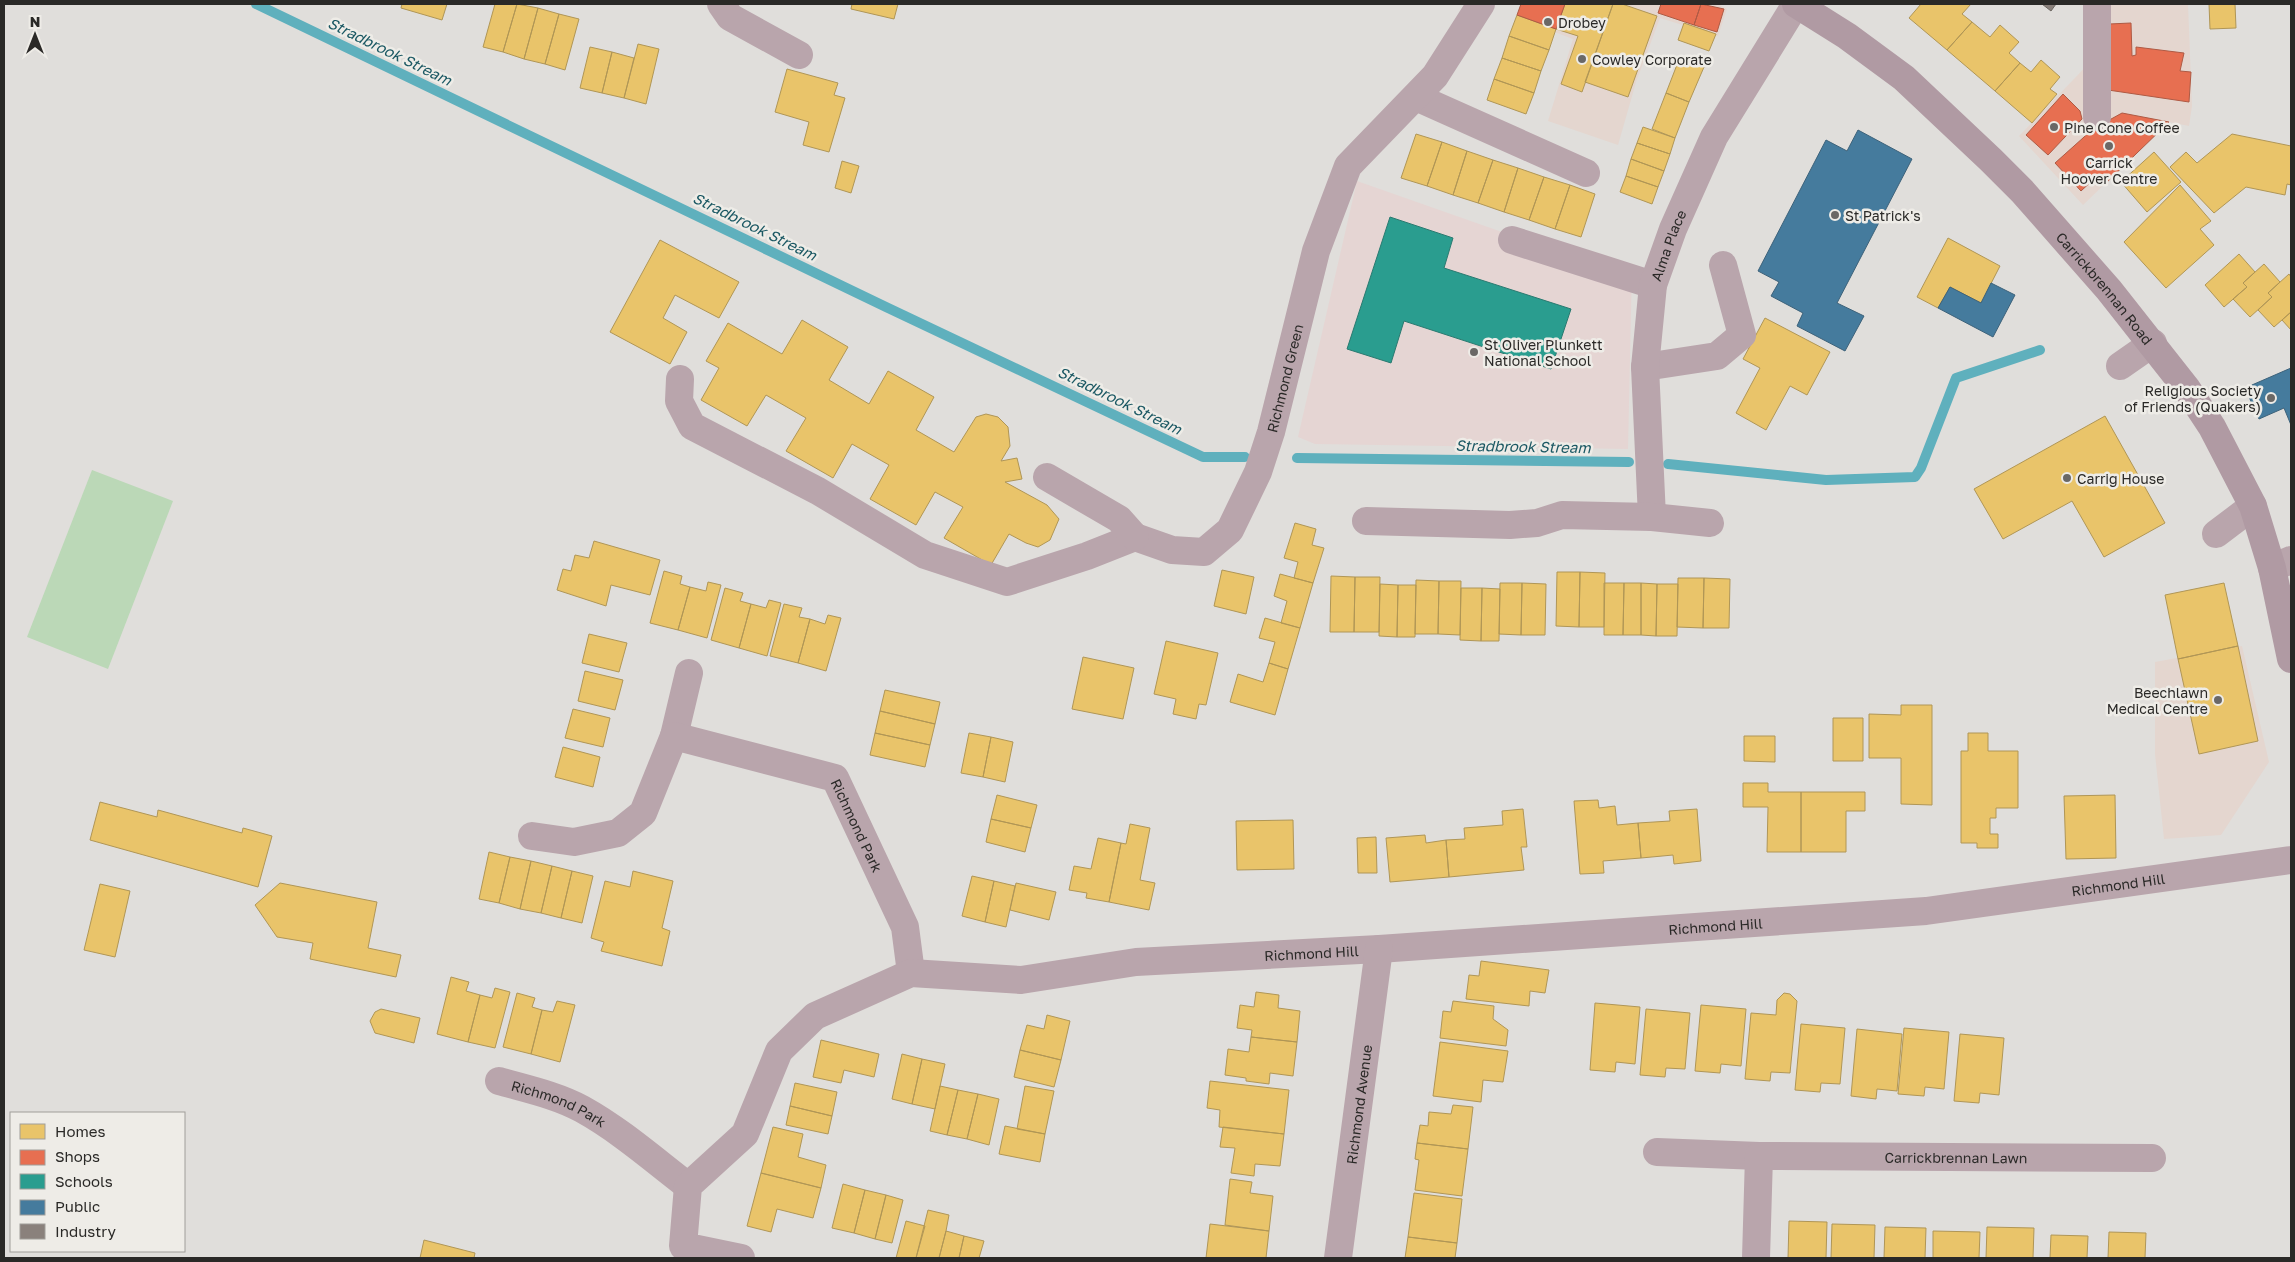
<svg xmlns="http://www.w3.org/2000/svg" width="2295" height="1262" font-family="'Golos Text',sans-serif">
	<rect width="100%" height="100%" fill="#e0dedb"/>
	<path fill="#e4d6cf" d="M1561,4H1718L1727,9L1718,36L1660,18L1636,82L1618,145L1548,121L1573,39L1552,31Z
		M2102,4H2188L2192,106L2189,126L2169,122L2083,205L2019,136L2098,54Z
		M2242,646L2269,762L2221,835L2164,839L2155,754V662Z"/>
	<path fill="#e5d5d3" d="M1357,181L1519,238L1632,266L1628,449L1315,444L1298,437Z"/>
	<path fill="#bbd8b7" d="M92,470L173,501L108,669L27,637Z"/>
	<path fill="#e9c46a" stroke="#b09656" d="M402,4H447L442,20L401,8Z
		M495,4H517L503,52L483,47Z
		M517,4L538,8L524,59L503,52Z
		M852,4H898L894,19L851,9Z
		M1565,4H1613L1582,92L1561,84L1578,36L1556,29Z
		M1613,4H1622L1657,16L1628,97L1585,82Z
		M1921,4H1971L1962,14L1972,22L1947,50L1909,18Z
		M2209,4H2235L2236,28L2210,29Z
		M538,8L559,14L545,64L524,59Z
		M559,14L579,19L565,70L545,64Z
		M1517,15L1556,29L1549,50L1509,36Z
		M1972,22L1990,37L2000,25L2019,42L2009,53L2020,63L1995,91L1947,50Z
		M1684,23L1716,34L1709,51L1678,40Z
		M1509,36L1549,50L1541,71L1502,58Z
		M638,44L659,49L646,104L624,98Z
		M590,47L612,52L602,93L580,88Z
		M612,52L634,58L624,98L602,93Z
		M1680,57L1704,67L1689,102L1666,93Z
		M1502,58L1541,71L1534,93L1494,79Z
		M2041,60L2060,77L2050,89L2057,94L2032,123L1995,91L2020,63L2031,72Z
		M787,69L838,83L834,95L845,98L829,152L803,145L809,122L775,112Z
		M1494,79L1534,93L1526,114L1487,100Z
		M1666,93L1689,102L1675,138L1652,129Z
		M1643,127L1675,138L1670,154L1637,143Z
		M1416,134L1442,142L1427,186L1401,178Z
		M2232,134L2291,146V185L2287,184L2285,195L2246,187L2214,213L2170,167L2186,152L2197,163Z
		M1442,142L1467,151L1453,195L1427,186Z
		M1637,143L1670,154L1664,171L1631,159Z
		M1467,151L1493,160L1478,203L1453,195Z
		M2154,152L2181,182L2147,212L2121,182Z
		M1631,159L1664,171L1658,187L1626,176Z
		M1493,160L1518,168L1504,212L1478,203Z
		M842,161L859,166L851,193L835,188Z
		M1518,168L1544,177L1529,220L1504,212Z
		M1626,176L1658,187L1652,204L1620,192Z
		M1544,177L1570,185L1555,229L1529,220Z
		M1570,185L1595,194L1581,237L1555,229Z
		M2180,185L2211,221L2200,229L2214,245L2166,288L2124,242Z
		M1948,238L2000,266L1981,303L1950,287L1938,308L1917,297Z
		M660,240L739,282L719,318L675,295L663,318L687,332L670,364L610,332Z
		M2239,254L2255,272L2243,283L2247,287L2224,307L2205,285Z
		M2264,264L2280,282L2268,293L2272,297L2250,317L2233,299L2247,287L2243,283Z
		M2289,274L2291,277V312L2274,327L2258,310L2272,297L2268,293Z
		M2291,312V330L2282,320Z
		M1765,318L1830,352L1807,395L1790,386L1766,430L1736,413L1760,368L1743,359Z
		M802,320L848,347L829,380L869,404L888,371L934,397L916,430L954,452L976,417L986,414L998,417L1008,427L1010,446L1001,461L1017,458L1022,479L1005,482L1047,505L1059,519L1050,540L1038,547L1026,543L1009,534L991,565L944,538L963,507L935,492L916,525L870,499L889,465L852,444L833,478L786,451L806,418L766,395L747,426L701,400L719,368L706,361L728,323L782,354Z
		M2105,416L2165,523L2104,557L2072,501L2003,539L1974,489Z
		M1295,523L1316,529L1312,545L1324,548L1313,583L1294,578L1298,562L1284,558Z
		M594,541L660,560L650,595L611,585L606,606L557,590L563,569L571,571L575,555L589,558Z
		M1222,570L1254,577L1246,614L1214,606Z
		M664,571L682,576L680,584L690,587L678,630L650,623Z
		M1557,572H1580L1579,627L1556,626Z
		M1580,572L1605,573L1604,627H1579Z
		M1280,574L1313,583L1300,628L1281,623L1287,601L1274,596Z
		M1331,576L1355,577L1354,632H1330Z
		M1355,577H1380L1379,632H1354Z
		M1678,578H1704L1703,628L1677,627Z
		M1704,578L1730,579L1729,628H1703Z
		M1416,580L1439,581L1438,634H1415Z
		M1439,581H1461L1460,635L1438,634Z
		M708,582L721,585L707,638L678,630L690,587L706,591Z
		M1500,583H1522L1521,635L1499,634Z
		M1522,583L1546,584L1545,635H1521Z
		M1604,583H1624L1623,635H1604Z
		M1624,583H1641V635H1623Z
		M1641,583L1657,584L1656,636L1641,635Z
		M2224,583L2238,646L2178,659L2165,595Z
		M1380,584L1398,585L1397,637L1379,636Z
		M1657,584H1678L1677,636H1656Z
		M1398,585H1416L1415,637H1397Z
		M725,588L743,593L740,601L751,604L739,648L711,640Z
		M1461,588H1482L1481,641L1460,640Z
		M1482,588L1500,589L1499,641H1481Z
		M769,600L781,603L767,656L739,648L751,604L766,608Z
		M784,604L802,608L799,617L810,619L798,663L770,656Z
		M828,615L841,618L826,671L798,663L810,619L825,624Z
		M1265,618L1300,628L1288,669L1269,663L1275,642L1259,638Z
		M589,634L627,643L619,672L582,663Z
		M1166,641L1218,653L1206,705L1199,704L1196,719L1173,714L1176,699L1154,694Z
		M2238,646L2258,741L2199,754L2178,659Z
		M1083,657L1134,668L1123,719L1072,709Z
		M1269,663L1288,669L1275,715L1230,702L1238,674L1263,682Z
		M585,671L623,680L615,710L578,701Z
		M885,690L940,702L935,724L880,711Z
		M1901,705H1932V805L1901,804V758H1869V714L1901,715Z
		M573,709L610,718L603,747L565,738Z
		M880,711L935,724L930,745L875,733Z
		M1833,718H1863V761H1833Z
		M875,733L930,745L925,767L870,755Z
		M969,733L991,737L983,777L961,773Z
		M1968,733H1988V751H2018V808H1996V818H1990V834H1998V848H1977V843H1961V751H1968Z
		M1744,736H1775V762L1744,761Z
		M991,737L1013,742L1005,782L983,777Z
		M563,747L600,757L593,787L555,777Z
		M1743,783H1768V792H1801V852H1767L1768,807H1743Z
		M1801,792H1865V811H1846V852H1801Z
		M997,795L1037,805L1031,828L991,819Z
		M2115,795L2116,858L2066,859L2064,796Z
		M1598,800L1599,808L1615,806L1617,825L1638,823L1641,858L1603,861L1604,873L1580,874L1574,801Z
		M100,802L157,817L158,810L242,833L243,828L272,836L258,887L90,840Z
		M1523,809L1527,847H1521L1524,870L1449,877L1446,840L1465,839L1464,828L1503,825L1502,811Z
		M1697,809L1701,861L1674,864L1673,855L1641,858L1638,823L1670,821L1669,811Z
		M991,819L1031,828L1025,852L986,842Z
		M1293,820L1294,869L1237,870L1236,821Z
		M1130,824L1150,828L1140,880L1155,883L1149,910L1109,902L1121,843L1126,844Z
		M1425,835L1426,843L1446,840L1449,877L1390,882L1386,838Z
		M1376,837L1377,873H1358L1357,838Z
		M1098,838L1121,843L1109,902L1086,898L1087,893L1069,890L1074,866L1091,869Z
		M489,852L510,857L499,903L479,899Z
		M510,857L531,861L520,909L499,903Z
		M531,861L552,866L541,913L520,909Z
		M552,866L572,871L561,918L541,913Z
		M572,871L593,876L582,923L561,918Z
		M633,871L673,881L662,928L670,931L662,966L601,951L604,942L591,938L605,881L630,887Z
		M972,876L994,881L985,922L962,916Z
		M994,881L1015,886L1006,927L985,922Z
		M280,883L377,902L368,948L401,955L396,977L310,959L313,943L277,937L255,905Z
		M1016,883L1056,892L1049,920L1010,910Z
		M100,884L130,891L115,957L84,950Z
		M1481,961L1549,970L1545,993L1530,991L1529,1006L1466,999L1469,975L1479,976Z
		M451,977L469,982L466,991L480,995L468,1042L437,1034Z
		M495,988L510,992L495,1048L468,1042L480,995L492,998Z
		M1256,992L1279,995L1278,1008L1300,1011L1297,1042L1251,1037L1252,1030L1237,1028L1240,1005L1254,1007Z
		M517,993L535,998L532,1007L542,1010L531,1054L503,1047Z
		M1784,993L1790,994L1797,1001L1790,1073L1771,1072L1770,1081L1745,1079L1751,1013L1776,1015L1777,1000Z
		M557,1001L575,1005L560,1062L531,1054L542,1010L553,1012Z
		M1453,1001L1494,1006L1493,1019L1508,1030L1506,1046L1440,1038L1443,1011L1451,1012Z
		M1595,1003L1640,1007L1635,1064L1616,1062L1615,1072L1590,1070Z
		M1701,1005L1746,1009L1741,1066L1721,1064L1720,1073L1695,1071Z
		M381,1009L420,1018L414,1043L375,1033L370,1021L375,1012Z
		M1646,1009L1690,1013L1685,1069L1666,1068L1665,1077L1640,1075Z
		M1047,1015L1070,1021L1061,1060L1020,1050L1027,1025L1044,1029Z
		M1801,1024L1845,1028L1840,1084L1821,1083L1820,1092L1795,1090Z
		M1904,1028L1949,1032L1944,1089L1925,1087L1924,1096L1898,1094Z
		M1857,1029L1902,1034L1897,1091L1877,1089L1876,1099L1851,1096Z
		M1960,1034L2004,1038L1999,1095L1980,1093L1979,1103L1954,1101Z
		M1251,1037L1297,1042L1293,1076L1270,1073L1269,1084L1246,1081V1078L1225,1075L1228,1049L1249,1052Z
		M821,1040L879,1054L874,1077L844,1070L841,1083L813,1077Z
		M1440,1042L1508,1051L1503,1082L1483,1080L1481,1102L1433,1096Z
		M1020,1050L1061,1060L1054,1087L1014,1077Z
		M902,1054L922,1059L912,1104L892,1099Z
		M922,1059L945,1064L935,1109L912,1104Z
		M1210,1081L1289,1090L1284,1134L1219,1127L1220,1110L1207,1108Z
		M795,1083L837,1092L832,1116L790,1106Z
		M940,1086L958,1090L947,1135L930,1131Z
		M1025,1086L1054,1091L1045,1134L1017,1129Z
		M958,1090L978,1094L967,1139L947,1135Z
		M978,1094L999,1099L989,1145L967,1139Z
		M1453,1105L1473,1107L1468,1149L1417,1143L1420,1125L1428,1126L1429,1112L1451,1114Z
		M790,1106L832,1116L828,1134L786,1125Z
		M1005,1126L1045,1134L1040,1162L999,1154Z
		M773,1127L803,1134L798,1157L826,1165L821,1188L761,1173Z
		M1223,1127L1284,1134L1280,1166L1255,1164L1254,1176L1231,1173L1235,1148L1220,1147Z
		M1417,1143L1468,1149L1462,1196L1415,1190L1419,1160L1415,1159Z
		M761,1173L821,1188L813,1218L777,1209L771,1232L747,1226Z
		M1230,1179L1252,1182L1250,1193L1273,1196L1269,1231L1225,1225Z
		M843,1184L865,1190L854,1233L832,1228Z
		M865,1190L886,1195L875,1239L854,1233Z
		M1414,1193L1462,1199L1457,1243L1408,1237Z
		M886,1195L903,1200L892,1243L875,1239Z
		M928,1210L949,1215L946,1231L939,1258H916Z
		M906,1221L925,1226L916,1258H896Z
		M1789,1221L1827,1222L1826,1258H1788Z
		M1210,1224L1269,1231L1266,1258H1206Z
		M1832,1224L1875,1225L1874,1258H1831Z
		M1885,1227L1926,1228L1925,1258H1884Z
		M1987,1227L2034,1228L2033,1258H1986Z
		M946,1231L964,1236L959,1258H939Z
		M1933,1231L1980,1232L1979,1258H1933Z
		M2109,1232L2146,1233L2145,1258H2108Z
		M2051,1235L2088,1236L2087,1258H2050Z
		M964,1236L984,1241L979,1258H959Z
		M1408,1237L1457,1243L1455,1258H1405Z
		M424,1240L475,1253L474,1258H420Z"/>
	<path fill="#e76f51" stroke="#ae5a44" d="M1521,4H1565L1556,29L1517,15Z
		M1661,4H1701L1694,25L1658,13Z
		M1701,4L1724,9L1717,32L1694,25Z
		M2131,23L2132,56L2136,55V47L2184,53L2180,71L2191,72L2189,102L2108,90L2109,24Z
		M2063,94L2080,111L2082,119L2048,155L2026,135Z
		M2122,113L2169,122L2104,185L2095,178L2081,191L2055,163L2093,129Z"/>
	<path fill="#2a9d8f" stroke="#2a7a70" d="M1390,217L1453,238L1444,268L1571,309L1551,369L1404,321L1391,363L1347,349Z"/>
	<path fill="#457b9d" stroke="#3d627a" d="M1858,130L1912,159L1837,303L1864,316L1845,351L1797,326L1803,313L1771,296L1779,282L1758,271L1826,140L1847,151Z
		M1991,283L2015,295L1993,337L1938,308L1950,287L1981,303Z
		M2291,368V425L2284,408L2259,419L2245,388Z"/>
	<path fill="#8a817c" stroke="#6d6762" d="M2042,4H2056L2051,11Z"/>
	<g fill="none" stroke-linecap="round" stroke-linejoin="round">
		<path stroke="#5fb0bd" stroke-width="10" d="M256,4L886,307L1203,457H1245
			M1297,458L1629,462
			M1668,464L1826,480L1915,477L1921,468L1956,378L2040,350"/>
		<g stroke="#b9a5ac" stroke-width="28">
			<path d="M721,4L730,17L799,55"/>
			<path d="M1416,97L1586,173"/>
			<path d="M2097,117V4"/>
			<path d="M1512,240L1653,285"/>
			<path d="M2120,366L2153,343"/>
			<path d="M1645,367L1717,356L1742,335L1723,265"/>
			<path id="s1" d="M680,379L679,401L692,426L818,491L925,555L1007,582L1087,556L1135,537L1172,550L1204,552L1230,530L1258,472L1271,432L1316,251L1348,166L1435,76L1481,4"/>
			<path d="M1047,477L1119,519L1135,537"/>
			<path id="s2" d="M1652,517L1645,367L1653,285L1673,229L1714,137L1796,4"/>
			<path d="M1366,521L1510,525L1537,523L1562,515L1652,517L1710,523"/>
			<path d="M2216,534L2253,506"/>
			<path d="M2272,568L2291,560"/>
			<path d="M674,736L689,673"/>
			<path id="s3" d="M532,836L574,842L618,833L643,813L674,736L835,778L905,927L911,973"/>
			<path id="s4" d="M499,1081C527,1089 556,1095 582,1109C620,1130 654,1160 688,1186"/>
			<path d="M1657,1152L1759,1156"/>
			<path id="s5" d="M741,1258L683,1246L688,1186L745,1134L779,1051L815,1016L911,973L1021,980L1136,962L1379,949L1926,911L2291,860"/>
			<path id="s6" d="M1338,1258L1379,949"/>
			<path id="s7" d="M1756,1258L1759,1156L2152,1158"/>
		</g>
		<path stroke="#b09aa3" stroke-width="28" id="s8" d="M1796,4L1847,36L1904,78L1991,160L2022,191L2109,290L2187,389L2212,427L2253,506L2272,568L2291,659"/>
	</g>
	<g fill="#6a6866" stroke="#eeece7" stroke-width="2">
		<circle cx="1548" cy="22" r="5"/>
		<circle cx="1582" cy="59" r="5"/>
		<circle cx="2054" cy="127" r="5"/>
		<circle cx="2109" cy="146" r="5"/>
		<circle cx="1835" cy="215" r="5"/>
		<circle cx="1474" cy="352" r="5"/>
		<circle cx="2271" cy="398" r="5"/>
		<circle cx="2067" cy="478" r="5"/>
		<circle cx="2218" cy="700" r="5"/>
	</g>
	<g text-anchor="middle" dominant-baseline="central" stroke-width="5" stroke-linejoin="round" paint-order="stroke">
		<g font-size="14" fill="#2a2927" stroke="#eeece7" text-anchor="start">
			<text x="1558" y="22">Drobey</text>
			<text x="1592" y="59">Cowley Corporate</text>
			<text x="2064" y="127">Pine Cone Coffee</text>
			<text x="2109" y="162" text-anchor="middle">Carrick<tspan x="2109" dy="16">Hoover Centre</tspan></text>
			<text x="1845" y="215">St Patrick's</text>
			<text x="1484" y="344">St Oliver Plunkett<tspan x="1484" dy="16">National School</tspan></text>
			<text x="2261" y="390" text-anchor="end">Religious Society<tspan x="2261" dy="16">of Friends (Quakers)</tspan></text>
			<text x="2077" y="478">Carrig House</text>
			<text x="2208" y="692" text-anchor="end">Beechlawn<tspan x="2208" dy="16">Medical Centre</tspan></text>
		</g>
		<g font-size="14" fill="#2a2927" stroke="#eeece7">
			<text stroke="none"><textPath href="#s2" startOffset="275">Alma Place</textPath></text>
			<text stroke="none"><textPath href="#s8" startOffset="422">Carrickbrennan Road</textPath></text>
			<text stroke="none"><textPath href="#s1" startOffset="806">Richmond Green</textPath></text>
			<text stroke="none"><textPath href="#s3" startOffset="421">Richmond Park</textPath></text>
			<text stroke="none"><textPath href="#s5" startOffset="1654">Richmond Hill</textPath></text>
			<text stroke="none"><textPath href="#s5" startOffset="1249">Richmond Hill</textPath></text>
			<text stroke="none"><textPath href="#s5" startOffset="844">Richmond Hill</textPath></text>
			<text stroke="none"><textPath href="#s6" startOffset="155">Richmond Avenue</textPath></text>
			<text stroke="none"><textPath href="#s4" startOffset="64">Richmond Park</textPath></text>
			<text stroke="none"><textPath href="#s7" startOffset="299">Carrickbrennan Lawn</textPath></text>
		</g>
		<g font-size="15" font-style="italic" fill="#1b5863" stroke="#eeece7">
			<text transform="translate(390 51) rotate(26)">Stradbrook Stream</text>
			<text transform="translate(755 226) rotate(26)">Stradbrook Stream</text>
			<text transform="translate(1120 400) rotate(26)">Stradbrook Stream</text>
			<text transform="translate(1523 446) rotate(1)">Stradbrook Stream</text>
		</g>
	</g>
	<rect width="2295" height="1262" fill="none" stroke="#2a2927" stroke-width="10"/>
	<rect x="10" y="1112" width="175" height="140" fill="#eeece7" stroke="#a09e9a"/>
	<rect x="20" y="1124" width="25" height="15" fill="#e9c46a" stroke="#a09e9a"/>
	<text x="55" y="1137" font-size="15" fill="#2a2927">Homes</text>
	<rect x="20" y="1150" width="25" height="15" fill="#e76f51" stroke="#a09e9a"/>
	<text x="55" y="1162" font-size="15" fill="#2a2927">Shops</text>
	<rect x="20" y="1174" width="25" height="15" fill="#2a9d8f" stroke="#a09e9a"/>
	<text x="55" y="1187" font-size="15" fill="#2a2927">Schools</text>
	<rect x="20" y="1200" width="25" height="15" fill="#457b9d" stroke="#a09e9a"/>
	<text x="55" y="1212" font-size="15" fill="#2a2927">Public</text>
	<rect x="20" y="1224" width="25" height="15" fill="#8a817c" stroke="#a09e9a"/>
	<text x="55" y="1237" font-size="15" fill="#2a2927">Industry</text>
	<g transform="translate(35 35)" stroke="#eeece7" stroke-width="4" paint-order="stroke">
	<path d="M0-4L9 19L0 12L-9 19Z" fill="#2a2927"/>
	<text y="-8" font-size="14" font-weight="bold" text-anchor="middle" fill="#2a2927">N</text>
	</g>
</svg>
